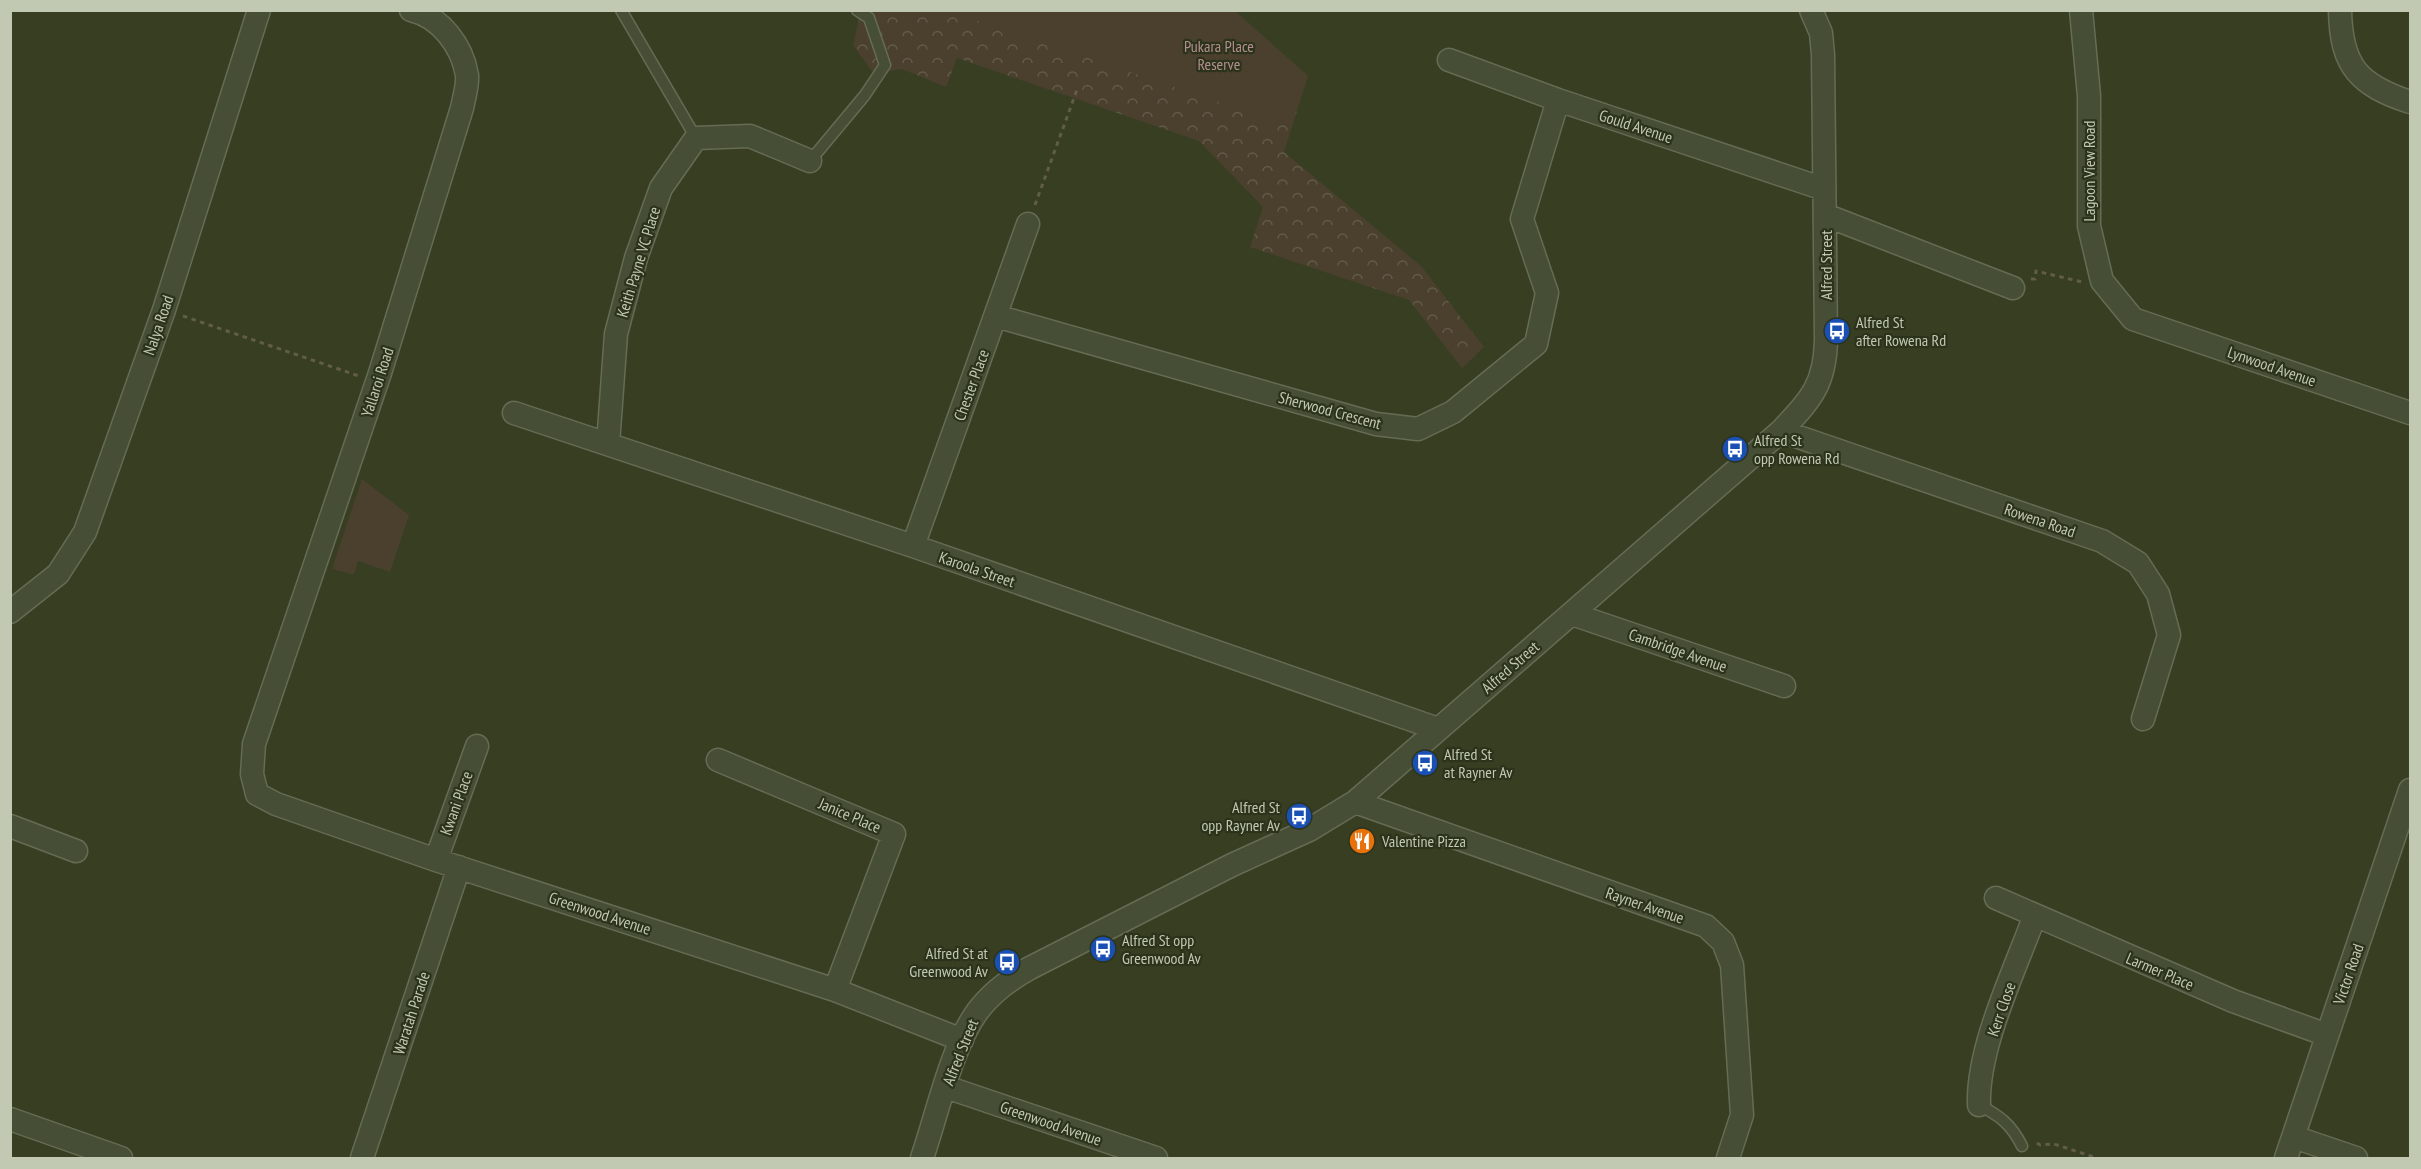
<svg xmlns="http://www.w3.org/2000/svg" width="2421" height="1169" font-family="'PT Sans Narrow',sans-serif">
	<defs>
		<pattern id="forest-crowns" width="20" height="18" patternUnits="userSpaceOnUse" patternTransform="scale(1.5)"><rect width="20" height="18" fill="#4a402d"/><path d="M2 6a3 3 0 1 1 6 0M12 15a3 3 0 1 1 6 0" fill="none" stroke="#625a49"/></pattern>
	</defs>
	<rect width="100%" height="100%" fill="#373e22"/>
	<path fill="url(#forest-crowns)" d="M861,11H1235L1308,76L1284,152L1421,266L1484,347L1462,368L1409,300L1250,247L1263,207L1199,141L957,58L946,87L902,69L874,74L853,45Z"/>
	<path fill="#4a402d" d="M948,11H1235L1308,76L1291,126Z
		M362,479L409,515L390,572L358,561L354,575L332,569Z"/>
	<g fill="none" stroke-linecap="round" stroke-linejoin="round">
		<defs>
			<path id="service" d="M621,10L696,138
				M810,161L865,95L885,65L869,18L857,10
				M1979,1105C2000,1116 2011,1124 2022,1146"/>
			<path id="minor" d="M411,10C441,17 462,46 467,75C468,85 464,98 462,108L380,373L254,744L252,774L257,794L276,804L436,860L835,990L962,1040
				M2081,10L2089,96V226L2102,281L2133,319L2410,413
				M2340,10C2341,67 2359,85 2410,102
				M1449,60L1558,100L1824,189
				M1825,215L2013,288
				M996,316L1376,424L1418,429L1453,412L1536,344L1547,293L1522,219L1558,100
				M514,413L913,546L1438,729
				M1781,431L2102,541L2138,563L2158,594L2169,635L2143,719
				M608,444L616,334L636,258L661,188L696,138L750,136L810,161
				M913,546L1028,224
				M10,612L58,574L85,532L164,310L259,10
				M1572,614L1784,686
				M718,760L894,834L835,990
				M1355,802L1706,926L1723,942L1732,965L1742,1115L1728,1158
				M10,826L76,851
				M436,860L477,746
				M1996,898L2233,1001L2327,1035
				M946,1087L1156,1158
				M1979,1105C1977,1047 2015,970 2035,915
				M10,1119L121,1158
				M2294,1137L2356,1158
				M362,1158L459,867
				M922,1158C937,1115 951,1048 977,1012C991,993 1010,979 1030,968L1232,865L1309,830L1355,802L1781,431C1811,399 1825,385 1826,340L1823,55L1821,33L1811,10
				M2286,1158L2410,790"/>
		</defs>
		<use href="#service" stroke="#656c54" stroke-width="13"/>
		<use href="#minor" stroke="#656c54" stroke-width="25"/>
		<path stroke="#625d49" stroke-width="3" stroke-dasharray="4.5 4.5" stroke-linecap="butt" d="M1035,205L1078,87
			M2031,279H2035L2036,271L2082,282
			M183,316L359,376
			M2037,1143L2040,1145L2054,1144L2097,1158"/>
		<use href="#service" stroke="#474e36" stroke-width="10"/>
		<use href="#minor" stroke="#474e36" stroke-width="22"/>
	</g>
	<defs>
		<symbol id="bus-disc" viewBox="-11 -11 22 22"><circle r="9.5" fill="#1a4fb4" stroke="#2c331b"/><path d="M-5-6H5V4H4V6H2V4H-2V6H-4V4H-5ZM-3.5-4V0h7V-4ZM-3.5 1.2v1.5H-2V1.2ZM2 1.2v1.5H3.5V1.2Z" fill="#fff"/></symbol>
		<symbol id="restaurant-disc" viewBox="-11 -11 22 22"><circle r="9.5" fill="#e8710a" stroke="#2c331b"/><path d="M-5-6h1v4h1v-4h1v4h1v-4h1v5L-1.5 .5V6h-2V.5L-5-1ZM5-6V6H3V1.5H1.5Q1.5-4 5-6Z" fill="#fff"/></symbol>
	</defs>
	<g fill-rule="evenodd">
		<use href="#bus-disc" x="1822" y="316" width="30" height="30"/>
		<use href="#bus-disc" x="1720" y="434" width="30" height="30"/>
		<use href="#bus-disc" x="1410" y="748" width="30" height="30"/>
		<use href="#bus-disc" x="1284" y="801" width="30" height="30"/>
		<use href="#restaurant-disc" x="1347" y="826" width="30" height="30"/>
		<use href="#bus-disc" x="1088" y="934" width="30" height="30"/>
		<use href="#bus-disc" x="992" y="947" width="30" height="30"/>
	</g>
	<g text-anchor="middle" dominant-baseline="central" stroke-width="4.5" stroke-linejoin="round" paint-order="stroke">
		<g font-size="16" fill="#b58e91" stroke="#2c331b">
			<text x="1219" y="46">Pukara Place<tspan x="1219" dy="18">Reserve</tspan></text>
		</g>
		<g font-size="16" fill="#c2c9b2" stroke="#2c331b">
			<text transform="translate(1636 126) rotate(18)">Gould Avenue</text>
			<text transform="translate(2089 171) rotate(-90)">Lagoon View Road</text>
			<text transform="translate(638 262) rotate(-73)">Keith Payne VC Place</text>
			<text transform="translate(1826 265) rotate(-90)">Alfred Street</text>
			<text transform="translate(158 325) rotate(-71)">Nalya Road</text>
			<text transform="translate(2272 366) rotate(19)">Lynwood Avenue</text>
			<text transform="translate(377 382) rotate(-72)">Yallaroi Road</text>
			<text transform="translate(971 385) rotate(-70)">Chester Place</text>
			<text transform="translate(1330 410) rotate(15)">Sherwood Crescent</text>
			<text transform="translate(2040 520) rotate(19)">Rowena Road</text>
			<text transform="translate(977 569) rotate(19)">Karoola Street</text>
			<text transform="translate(1678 650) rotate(19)">Cambridge Avenue</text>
			<text transform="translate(1510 667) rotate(-41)">Alfred Street</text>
			<text transform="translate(456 803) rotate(-70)">Kwani Place</text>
			<text transform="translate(850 815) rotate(23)">Janice Place</text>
			<text transform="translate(1645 905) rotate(19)">Rayner Avenue</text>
			<text transform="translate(600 913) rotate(18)">Greenwood Avenue</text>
			<text transform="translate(2160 971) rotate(23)">Larmer Place</text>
			<text transform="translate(2348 974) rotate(-71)">Victor Road</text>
			<text transform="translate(2001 1009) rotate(-71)">Kerr Close</text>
			<text transform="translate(411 1013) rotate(-72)">Waratah Parade</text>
			<text transform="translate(960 1052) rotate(-68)">Alfred Street</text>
			<text transform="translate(1051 1123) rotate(19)">Greenwood Avenue</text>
		</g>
		<g font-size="16" fill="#c2c9b2" stroke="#2c331b" text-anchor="start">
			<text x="1856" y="322">Alfred St<tspan x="1856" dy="18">after Rowena Rd</tspan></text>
			<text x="1754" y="440">Alfred St<tspan x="1754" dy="18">opp Rowena Rd</tspan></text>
			<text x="1444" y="754">Alfred St<tspan x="1444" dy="18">at Rayner Av</tspan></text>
			<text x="1280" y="807" text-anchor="end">Alfred St<tspan x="1280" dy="18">opp Rayner Av</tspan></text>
			<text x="1382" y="841">Valentine Pizza</text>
			<text x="1122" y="940">Alfred St opp<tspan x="1122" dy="18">Greenwood Av</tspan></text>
			<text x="988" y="953" text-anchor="end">Alfred St at<tspan x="988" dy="18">Greenwood Av</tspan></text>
		</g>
	</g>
	<rect width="2421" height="1169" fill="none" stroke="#c2c9b2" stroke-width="24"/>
</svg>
